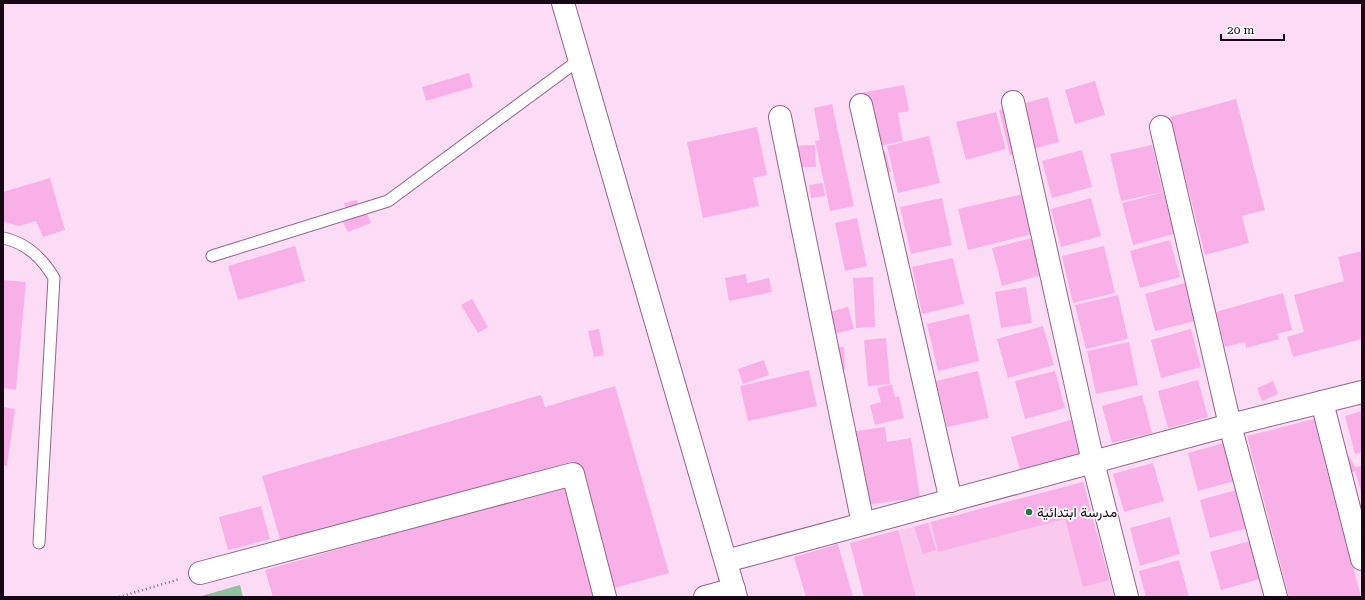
<svg xmlns="http://www.w3.org/2000/svg" width="1365" height="600" font-family="'Roboto Serif',Vazirmatn,serif">
	<rect width="100%" height="100%" fill="#fcdbf4"/>
	<path fill="#f9c9ee" d="M1084,482L1114,597H864L850,543Z"/>
	<path fill="#91c1a0" d="M240,585L243,597H198Z"/>
	<path fill="#f9b0e9" d="M469,73L473,87L426,101L422,87Z
		M1095,81L1105,115L1075,124L1065,90Z
		M904,85L909,111L898,113L903,141L865,149L855,94Z
		M1048,97L1059,142L1010,155L999,110Z
		M1236,99L1265,210L1242,216L1249,243L1205,255L1170,117Z
		M832,104L854,206L830,211L815,141L820,140L814,108Z
		M996,112L1006,149L966,160L956,122Z
		M757,127L767,175L753,178L759,206L703,218L687,142Z
		M929,136L940,183L898,193L887,146Z
		M815,145L816,167H791L790,146Z
		M1152,145L1163,192L1121,201L1110,154Z
		M1082,150L1092,187L1052,198L1042,161Z
		M885,151L891,172L874,176L869,155Z
		M50,178L65,230L43,237L36,221L19,226L3,222V192Z
		M823,183L825,196L811,198L809,185Z
		M1164,192L1174,234L1133,245L1122,203Z
		M1023,194L1032,234L968,250L958,209Z
		M942,198L952,245L911,254L900,207Z
		M1091,198L1101,236L1061,247L1051,209Z
		M357,200L358,206L346,209L344,203Z
		M367,213L371,223L348,232L343,222Z
		M857,218L867,266L845,271L835,223Z
		M1032,238L1042,275L1002,286L992,248Z
		M1170,240L1180,277L1140,288L1130,251Z
		M295,246L305,281L238,300L228,266Z
		M1104,246L1115,293L1073,303L1062,256Z
		M1362,251V339L1293,357L1287,337L1304,332L1294,295L1344,281L1338,257Z
		M953,258L964,304L922,314L912,267Z
		M746,274L747,283L769,278L772,292L729,301L725,278Z
		M873,277L875,327L856,328L853,278Z
		M3,280L26,282L16,390L3,388Z
		M1185,283L1195,321L1155,331L1145,294Z
		M1026,287L1032,323L1001,328L995,292Z
		M1283,293L1292,330L1277,334L1279,339L1246,348L1245,342L1225,347L1216,312Z
		M1118,295L1128,339L1086,349L1075,305Z
		M472,299L488,327L478,333L461,305Z
		M848,307L854,329L825,336L819,315Z
		M969,314L979,361L938,371L927,324Z
		M1043,326L1054,365L1008,378L997,339Z
		M599,329L604,355L594,357L588,331Z
		M1191,329L1201,367L1161,378L1151,340Z
		M886,338L890,384L868,386L864,340Z
		M1129,342L1138,385L1096,394L1087,351Z
		M844,347L845,369L830,370L829,348Z
		M764,360L769,375L743,384L738,369Z
		M809,370L817,406L748,421L740,386Z
		M978,371L989,418L947,427L936,381Z
		M1055,371L1065,408L1025,419L1015,381Z
		M1198,380L1208,417L1168,428L1158,391Z
		M1273,381L1278,394L1262,401L1257,388Z
		M892,384L895,397L899,396L904,418L875,425L870,405L881,402L877,388Z
		M615,386L669,573L611,589L574,461L282,546L262,476L541,395L545,407Z
		M1142,395L1152,433L1112,443L1102,406Z
		M3,407L15,409L7,466L3,465Z
		M1362,411V452L1355,454L1345,416Z
		M1314,419L1361,597H1289L1247,436Z
		M1071,420L1081,453L1020,470L1011,437Z
		M885,427L887,442L911,438L920,497L860,506L849,432Z
		M1228,442L1238,480L1198,491L1188,453Z
		M1349,456L1355,467L1362,466V495L1355,471L1343,478L1336,463Z
		M1153,463L1164,501L1124,512L1113,474Z
		M1083,482L1109,580L1083,587L1065,519L938,552L931,522Z
		M569,484L600,597H273L265,570Z
		M1240,489L1251,527L1210,538L1200,500Z
		M261,506L270,539L228,550L219,517Z
		M1170,517L1180,554L1140,566L1130,528Z
		M928,523L936,550L923,554L914,527Z
		M898,530L916,597H864L850,543Z
		M1250,541L1260,579L1221,590L1210,552Z
		M838,544L853,597H806L794,557Z
		M1179,560L1189,597H1146L1139,571Z"/>
	<g fill="none" stroke-linecap="round" stroke-linejoin="round">
		<defs>
			<path id="service" d="M3,238C27,243 42,258 54,278L39,543
				M212,256L388,201L579,60"/>
			<path id="minor" d="M1013,102L1093,462L1127,597
				M861,105L951,501
				M780,117L863,524
				M1161,127L1230,425L1276,597
				M1322,402L1362,559
				M200,573L573,474L605,597
				M705,597L734,589"/>
			<path id="tertiary" d="M726,561L1230,425L1362,392"/>
			<path id="secondary" d="M563,3L736,597"/>
		</defs>
		<use href="#service" stroke="#936489" stroke-width="13"/>
		<use href="#minor" stroke="#936489" stroke-width="24"/>
		<use href="#tertiary" stroke="#936489" stroke-width="24"/>
		<use href="#secondary" stroke="#936489" stroke-width="24"/>
		<path stroke="#826a7d" stroke-width="2.5" stroke-dasharray="1 3" stroke-linecap="butt" d="M119,597L180,579"/>
		<use href="#service" stroke="#fff" stroke-width="11"/>
		<use href="#minor" stroke="#fff" stroke-width="22"/>
		<use href="#tertiary" stroke="#fff" stroke-width="22"/>
		<use href="#secondary" stroke="#fff" stroke-width="22"/>
	</g>
	<circle fill="#247647" stroke="#fff" stroke-width="1.5" cx="1029" cy="512" r="4"/>
	<g text-anchor="middle" dominant-baseline="central" stroke-width="3.5" stroke-linejoin="round" paint-order="stroke">
		<g font-size="14" fill="#180715" stroke="#fff" text-anchor="start">
			<text x="1037" y="512">مدرسة ابتدائية</text>
		</g>
	</g>
	<rect width="1365" height="600" fill="none" stroke="#180715" stroke-width="8"/>
	<path d="M1221 34v6h63v-6" fill="none" stroke="#180715" stroke-width="2"/>
	<text x="1227" y="34" font-size="12" fill="#180715" stroke="#ffffff" stroke-width="3" paint-order="stroke">20 m</text>
</svg>
